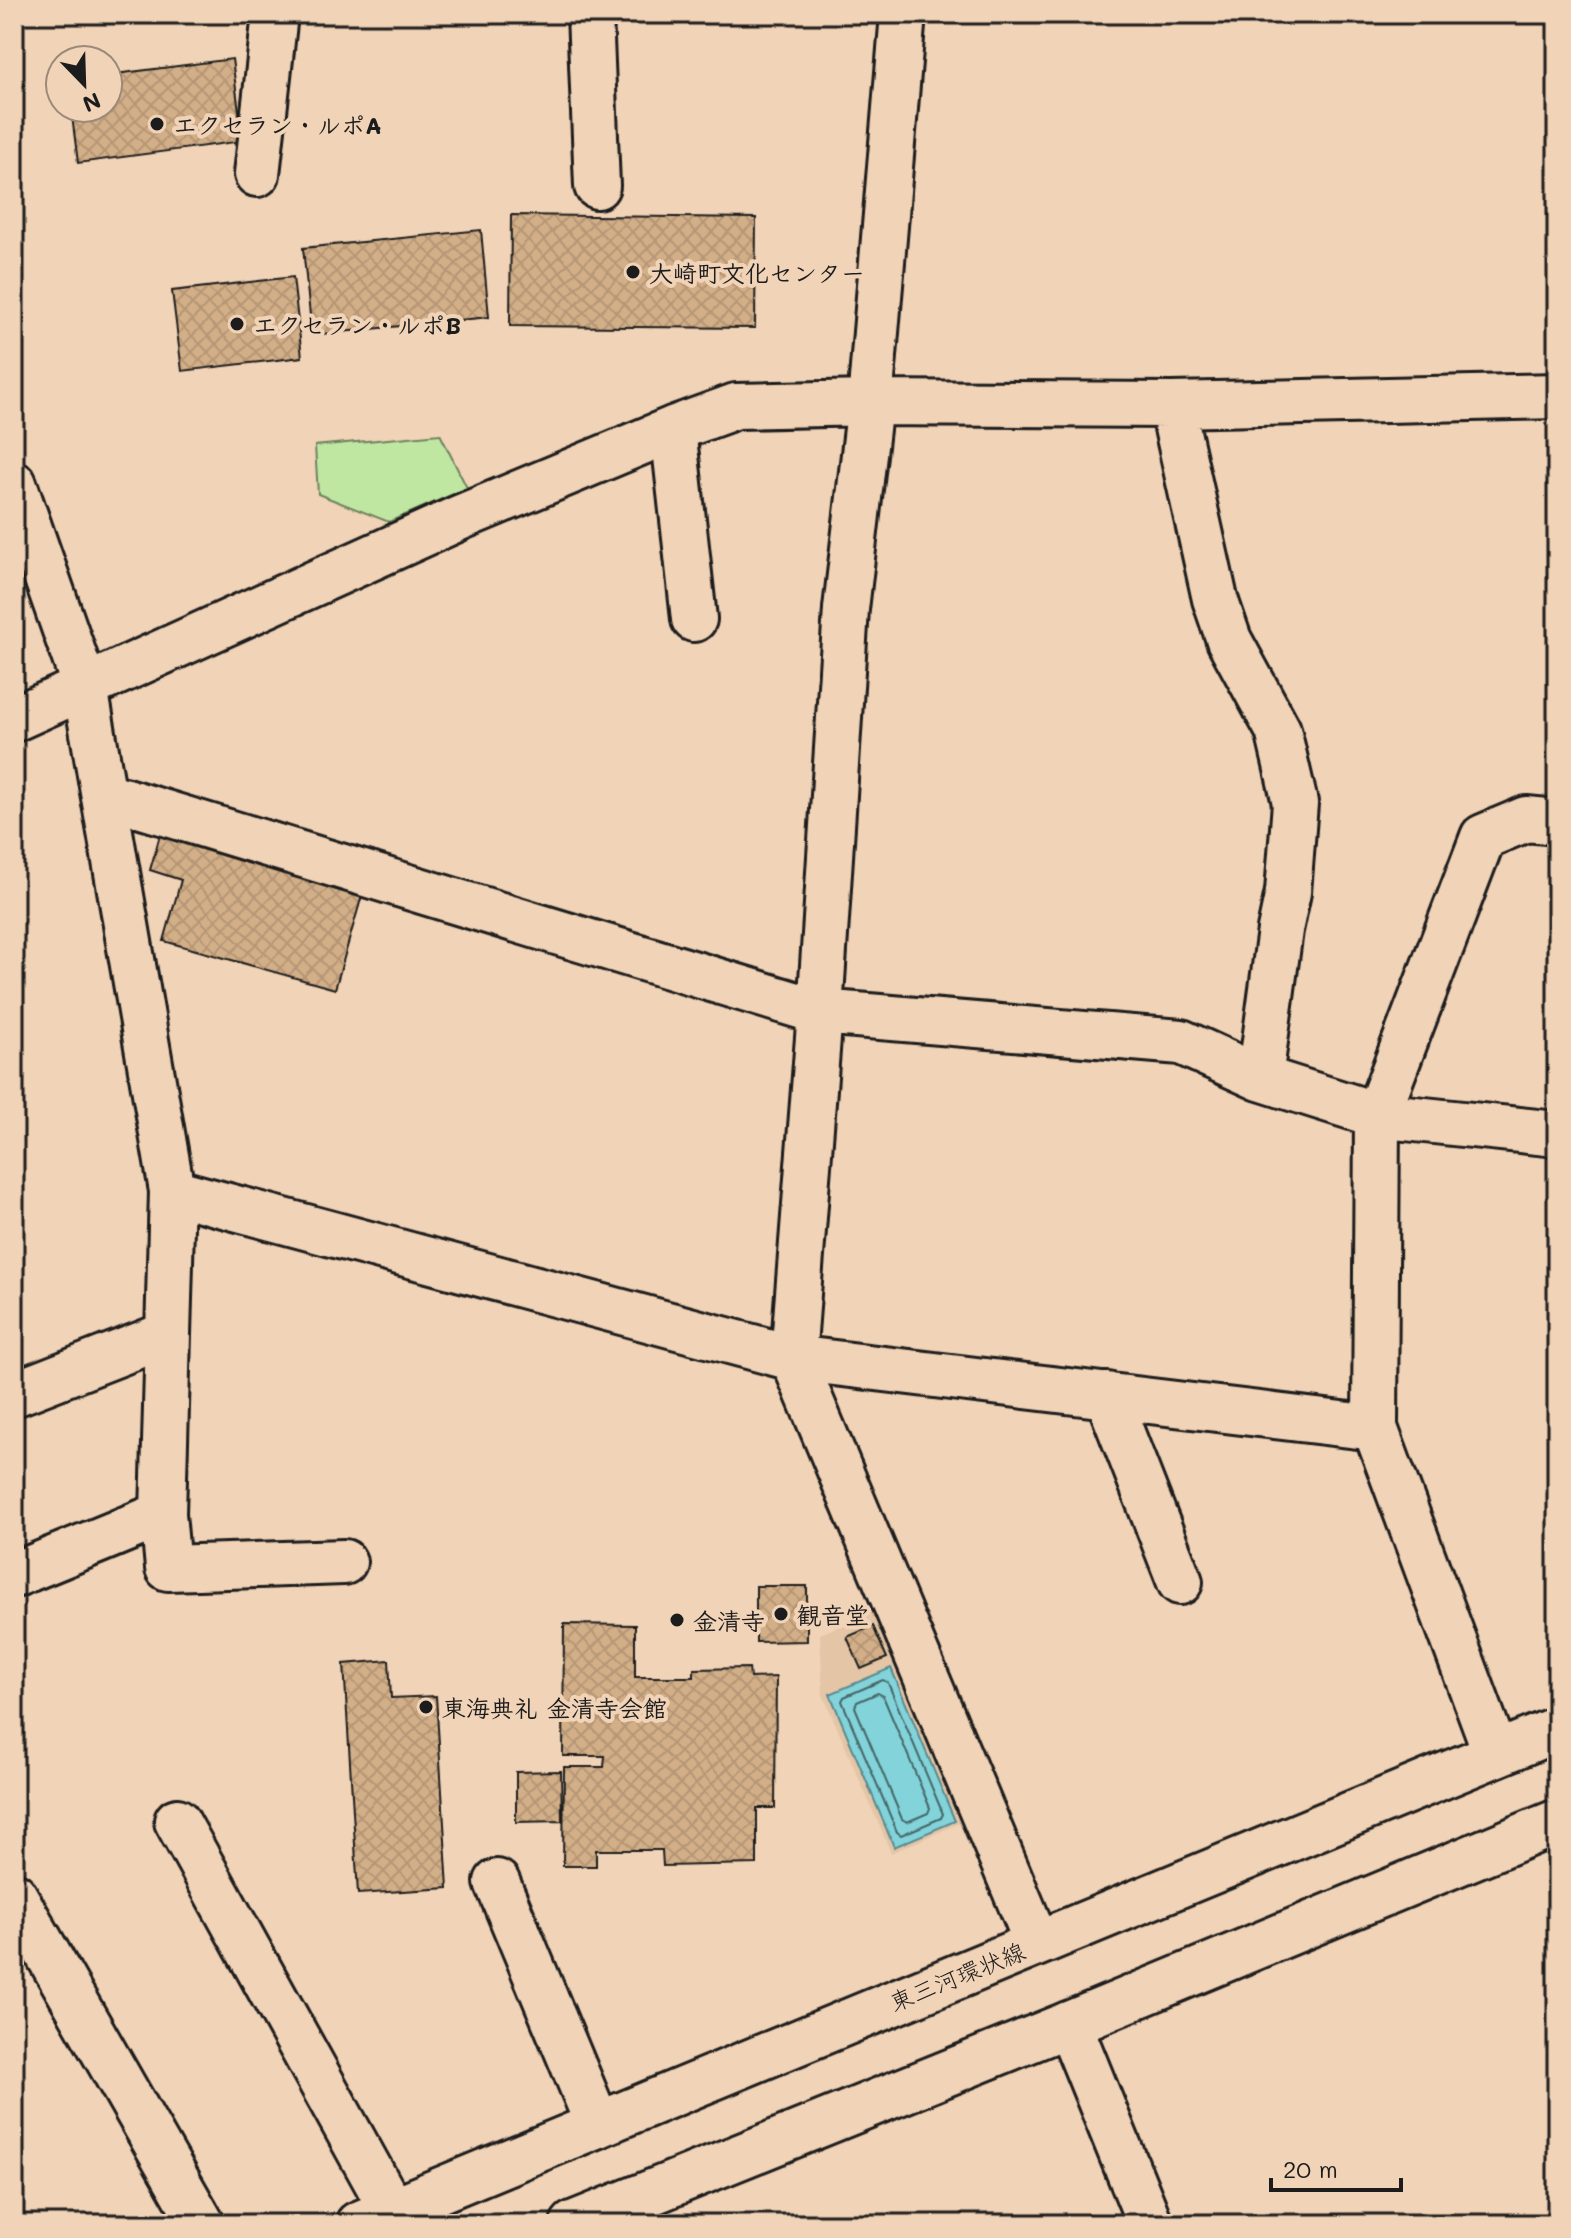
<svg xmlns="http://www.w3.org/2000/svg" width="1571" height="2238" font-family="Mali,'Klee One',sans-serif">
	<defs>
		<pattern id="building-cross-hatch" width="8" height="8" patternUnits="userSpaceOnUse" patternTransform="scale(2)"><rect width="8" height="8" fill="#d3af88"/><path d="M0 0l8 8M0 8l8-8" fill="none" stroke="#b59675"/></pattern>
	</defs>
	<rect width="100%" height="100%" fill="#f1d3b7"/>
	<filter id="ink" filterUnits="userSpaceOnUse"><feTurbulence type="fractalNoise" baseFrequency=".0125" numOctaves="2"/><feDisplacementMap in="SourceGraphic" scale="16" xChannelSelector="R" yChannelSelector="G"/><feConvolveMatrix kernelMatrix="1 2 1 2 8 2 1 2 1" color-interpolation-filters="sRGB"/></filter>
	<g filter="url(#ink)">
		<path fill="#e4c5a6" d="M879,1610L969,1819L891,1853L823,1695L820,1634Z"/>
		<path fill="#c0e7a2" stroke="#6e825f" stroke-width="2" d="M440,434L467,488L389,522L318,494L315,446Z"/>
		<path fill="#82d4da" stroke="#598a8e" stroke-width="2" d="M891,1668L955,1821L894,1847L830,1694Z"/>
		<g fill="none" stroke-linecap="round" stroke-linejoin="round">
			<path stroke="#456668" stroke-width="2" d="M883,1680L888,1683L943,1814L941,1818L901,1835L897,1832L842,1701L844,1697Z
				M878,1693L883,1696L930,1808L928,1813L907,1822L902,1819L855,1707L857,1702Z"/>
		</g>
		<path fill="url(#building-cross-hatch)" stroke="#1c1c1c" stroke-width="2" d="M232,59L243,141L78,163L71,108H108V75Z
			M511,215L756,218L755,328L510,326Z
			M481,230L489,317L312,335L303,248Z
			M293,277L302,357L182,371L172,291Z
			M162,828L365,885L335,989L164,941L181,880L150,870Z
			M756,1586H807V1641L756,1642Z
			M564,1624L635,1625V1677H694V1669L749,1668L750,1678L776,1677L775,1808H757V1864L663,1866L662,1850H596V1866H563L564,1767H604L605,1756H563Z
			M873,1626L887,1658L861,1669L847,1637Z
			M389,1660L391,1698L436,1696L448,1888L358,1894L344,1664Z
			M561,1771L562,1821L516,1822V1772Z"/>
		<g fill="none" stroke-linecap="round" stroke-linejoin="round">
			<defs>
				<path id="minor" d="M590,14L597,186
					M903,14L870,403L846,609L820,1012L793,1358L1037,1943
					M257,174L275,14
					M1172,405L1215,599L1229,640L1278,730L1295,803L1288,892L1280,930L1260,1078
					M673,429L694,619
					M14,484L85,687L172,1191L163,1514L168,1568L344,1562
					M14,719L459,518L673,429L736,406L870,403L1172,405L1557,396
					M106,795L820,1012L1181,1042L1260,1078L1377,1115L1557,1134
					M172,1191L793,1358L1375,1428
					M14,1394L168,1334
					M1107,1395L1180,1582
					M14,1575L163,1514
					M1496,1754L1375,1428L1377,1115L1483,837L1526,819L1557,822
					M177,1821L392,2210
					M497,1882L598,2125
					M14,1895L202,2224
					M1069,2024L1150,2224"/>
				<path id="major" d="M358,2224L1557,1729
					M573,2224L1069,2024L1557,1822"/>
			</defs>
			<use href="#minor" stroke="#1c1c1c" stroke-width="50"/>
			<use href="#major" stroke="#1c1c1c" stroke-width="50"/>
			<use href="#minor" stroke="#f1d3b7" stroke-width="44"/>
			<use href="#major" stroke="#f1d3b7" stroke-width="44"/>
		</g>
	</g>
	<g fill="#1c1c1c" stroke="#f1d3b7" stroke-width="3">
		<circle cx="157" cy="124" r="8"/>
		<circle cx="633" cy="272" r="8"/>
		<circle cx="237" cy="324" r="8"/>
		<circle cx="781" cy="1614" r="8"/>
		<circle cx="677" cy="1620" r="8"/>
		<circle cx="426" cy="1707" r="8"/>
	</g>
	<g text-anchor="middle" dominant-baseline="central" stroke-width="8" stroke-linejoin="round" paint-order="stroke">
		<g font-size="24" font-weight="bold" fill="#1c1c1c" stroke="#f1d3b7" text-anchor="start">
			<text x="173" y="124">エクセラン・ルポA</text>
			<text x="649" y="272">大崎町文化センター</text>
			<text x="253" y="324">エクセラン・ルポB</text>
			<text x="797" y="1614">観音堂</text>
			<text x="693" y="1620">金清寺</text>
			<text x="442" y="1707">東海典礼 金清寺会館</text>
		</g>
		<g font-size="24" fill="#1c1c1c" stroke="#f1d3b7">
			<text transform="translate(957 1976) rotate(-22)">東三河環状線</text>
		</g>
	</g>
	<rect width="1571" height="2238" fill="none" stroke="#f1d3b7" stroke-width="48"/>
	<rect x="24" y="24" width="1523" height="2190" fill="none" stroke="#1c1c1c" stroke-width="3" filter="url(#ink)"/>
	<g transform="translate(84 84) rotate(157)"><circle r="38" fill="#f1d3b7" stroke="#9c8a79" stroke-width="2"/>
	<path d="M0-6L14 30L0 20L-14 30Z" fill="#1c1c1c"/>
	<text y="-12" font-size="22" font-weight="bold" text-anchor="middle" fill="#1c1c1c">N</text>
	</g>
	<path d="M1271 2178v12h130v-12" fill="none" stroke="#1c1c1c" stroke-width="4"/>
	<text x="1283" y="2178" font-size="24" fill="#1c1c1c" stroke="#f1d3b7" stroke-width="6" paint-order="stroke">20 m</text>
</svg>
